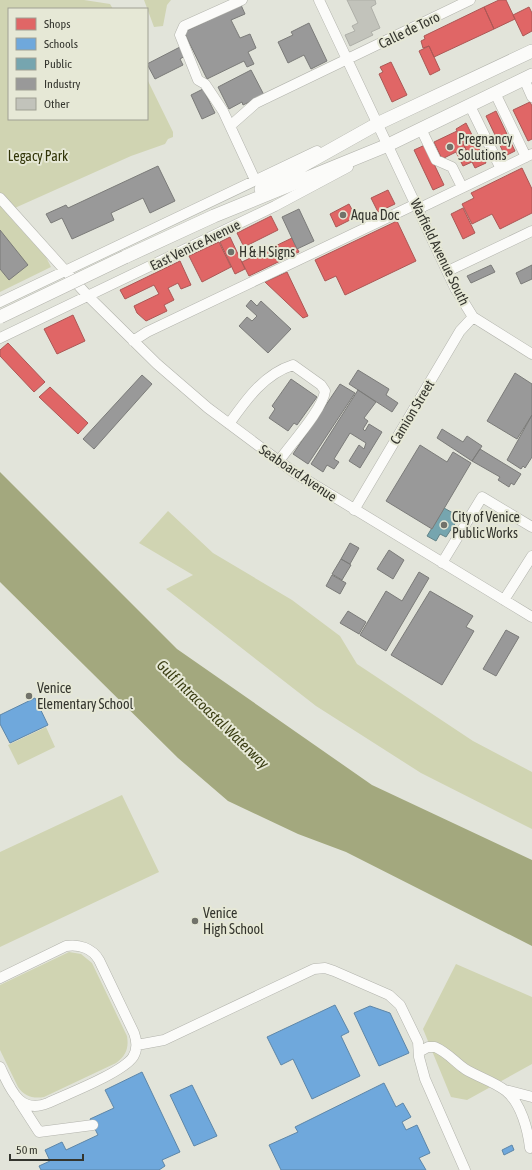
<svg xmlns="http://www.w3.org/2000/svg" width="532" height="1170" font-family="'Asap Condensed',sans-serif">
	<rect width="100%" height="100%" fill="#e2e4da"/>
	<path fill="#d0d4b2" d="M0,0H84L110,4L113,9H9V119H147V79L173,132V137L168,139L165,144L131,156L17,207L7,214L46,257L51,267L0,292Z
		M144,0H171L167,5L163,26L154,27Z
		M168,511L213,553L292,600L340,636L357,664L473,741L532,772V829L421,773L316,706L166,589L193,575L139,543Z
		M46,727L55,747L18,765L8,745Z
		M122,795L159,872L0,947V852Z
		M69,952L81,954L92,963L127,1036C129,1048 126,1056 116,1063L44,1097C33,1099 24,1096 18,1087L0,1050V985Z
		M456,964L532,997V1064L467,1100L451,1097L423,1029Z"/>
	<path fill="#a3a87e" d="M0,472L177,649L372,785L532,860V946L346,852L298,834L228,801L178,758L0,582Z"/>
	<path fill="#e06666" stroke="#ac5755" d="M499,0H506L515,19L494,29L484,7Z
		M484,7L494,29L434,57L429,46L423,48L421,41L425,39L424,36Z
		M529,7L532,13V31L523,36L513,15Z
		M429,46L440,70L430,75L419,51Z
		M391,62L407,95L392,102L379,74L383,72L380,67Z
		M530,102L532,106V139L528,141L513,110Z
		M496,111L515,151L505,156L486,116Z
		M466,123L486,163L475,168L456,129Z
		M457,131L472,162L463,166L456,152L442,159L434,142Z
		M425,145L444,185L433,190L414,150Z
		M522,168L532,189V213L500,229L492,214L472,224L462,204L474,198L471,193Z
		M388,190L395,204L378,212L371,198Z
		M349,204L356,217L336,227L330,214Z
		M463,208L475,233L463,239L451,214Z
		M271,216L278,230L244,247L237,233Z
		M397,221L416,261L345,295L336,276L325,281L315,260Z
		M230,237L245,269L235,274L220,242Z
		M292,238L299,252L249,276L242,262Z
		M219,242L231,267L202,282L189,256Z
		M180,261L191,285L181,289L178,283L168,288L174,300L164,305L167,311L146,321L137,313L134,306L159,294L154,285L125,299L120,290Z
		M287,272L308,316L303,318L265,282Z
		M73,315L85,341L57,354L44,329Z
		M8,343L45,382L34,392L0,356V350Z
		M50,387L88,423L78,434L39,397Z"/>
	<path fill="#6fa8dc" stroke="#5d86a8" d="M35,698L48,725L10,743L0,724V715Z
		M335,1005L349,1032L341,1036L360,1076L312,1099L293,1059L281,1065L267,1037Z
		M370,1006L390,1013L409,1053L379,1066L354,1013Z
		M142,1072L180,1152L162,1160L165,1166L159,1170H41L39,1166L50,1161L45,1150L62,1142L66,1150L98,1135L90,1119L114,1108L105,1090Z
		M384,1083L396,1107L403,1103L411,1117L402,1122L406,1130L417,1125L430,1153L419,1158L426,1170H281L269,1145L298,1132L295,1127Z
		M192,1085L217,1136L194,1146L170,1095Z
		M512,1145L514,1150L504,1155L502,1150Z"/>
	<path fill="#76a5af" stroke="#628388" d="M444,508L453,513L456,522L446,537L440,534L436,541L427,536Z"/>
	<path fill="#999" stroke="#7b7b79" d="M241,5L245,14L231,20L240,38L250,34L256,48L248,52L254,64L247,67L244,61L207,79L184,32Z
		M309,23L327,61L311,69L304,55L288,63L278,42L293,35L291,32Z
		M180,47L185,56L180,59L183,65L155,79L147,64Z
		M251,70L264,95L243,105L242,102L229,109L218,87Z
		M203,89L215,113L202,119L191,95Z
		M158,166L175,201L150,213L143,198L111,213L114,220L72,239L62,218L51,223L46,214L66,205L68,208Z
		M299,209L314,241L297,249L282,217Z
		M0,230L28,265L9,280L0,269Z
		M491,265L495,272L471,283L467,276Z
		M532,265V279L521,284L516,273Z
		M251,300L257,306L261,301L291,329L268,353L239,326L247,317L252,321L257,316L246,306Z
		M358,370L389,389L386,395L398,403L392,412L349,384Z
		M515,373L532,384V415L517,439L487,421Z
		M142,375L152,384L94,449L83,439Z
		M291,379L317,397L297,425L294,423L288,431L269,418L275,409L272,406Z
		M340,384L355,393L308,464L293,454Z
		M358,390L376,402L364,418L368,421L363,429L365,431L369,424L382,432L360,468L349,461L359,445L364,449L366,443L350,433L334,459L339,462L334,469L327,465L323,472L311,464Z
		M532,415V457L525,468L523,466L521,469L507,460Z
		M442,429L463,442L467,436L482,446L472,461L437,438Z
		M420,445L447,462L453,452L471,463L432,529L386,501Z
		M480,449L521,474L514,485L511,483L509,487L498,480L500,477L472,461Z
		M350,543L359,548L350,564L341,559Z
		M389,550L404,560L393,579L377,569Z
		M341,559L351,565L342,580L332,574Z
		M419,572L429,578L386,651L360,635L386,591L402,601Z
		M332,575L346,583L340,594L326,586Z
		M430,591L473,616L466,627L474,631L442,685L391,655Z
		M348,611L366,622L359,634L340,623Z
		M506,630L519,637L496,676L483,669Z"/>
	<path fill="#c2c3bb" stroke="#aeafa8" d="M347,0H375L376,4L371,7L380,28L371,32L373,35L350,46L345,35L355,31L352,26L358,23Z"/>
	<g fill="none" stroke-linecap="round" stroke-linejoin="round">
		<defs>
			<path id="minor" d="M242,0L184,26L180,35L198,80L205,84L223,111L255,180
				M319,0L455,288L473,317L532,354
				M524,79L532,97
				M495,93L526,157
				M470,106L501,169
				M230,126L256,103L470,0
				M421,129L436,160L452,167L462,187
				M0,198L88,296L157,364L208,408L295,473L532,617
				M418,209L532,154
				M448,271L532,231
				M0,302L317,151
				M0,338L275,206L348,167
				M133,341L147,332L416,204
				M229,424C246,400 264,374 293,365L321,385L325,391C323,409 290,445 279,461
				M354,510L460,331L473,317
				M442,563L482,497L532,527
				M504,600L532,556
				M0,978L66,946C79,944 92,948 99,960L134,1033C137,1041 138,1049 133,1057C122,1073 67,1094 48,1103C19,1115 10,1088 0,1067
				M137,1045L164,1040L314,969L325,968L334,971L389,995L400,1005L418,1042L419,1057L425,1079L465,1170
				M419,1052L428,1047H435C447,1052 455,1062 465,1069C478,1077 495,1082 506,1091C521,1103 528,1130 530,1148
				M505,1090L532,1097
				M19,1101L39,1132L93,1125"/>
			<path id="major" d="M261,189L377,124L532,51
				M125,257L214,216L388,145L532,75"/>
		</defs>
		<use href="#minor" stroke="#b2b3ac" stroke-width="11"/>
		<use href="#major" stroke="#b2b3ac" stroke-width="14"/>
		<use href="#minor" stroke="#fbfbf9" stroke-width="10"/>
		<use href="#major" stroke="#fbfbf9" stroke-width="13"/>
		<defs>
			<path id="major-bridge" d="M0,317L125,257"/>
		</defs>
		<use href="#major-bridge" stroke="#b2b3ac" stroke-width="14" stroke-linecap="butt"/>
		<use href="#major-bridge" stroke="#fbfbf9" stroke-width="13"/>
	</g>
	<g fill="#71726a" stroke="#e6e8d6" stroke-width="1.5">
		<circle cx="450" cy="147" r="4"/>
		<circle cx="343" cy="215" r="4"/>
		<circle cx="231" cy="252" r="4"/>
		<circle cx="444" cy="525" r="4"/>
		<circle cx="29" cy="696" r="4"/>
		<circle cx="195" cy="921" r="4"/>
	</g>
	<g text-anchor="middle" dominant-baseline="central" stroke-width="4" stroke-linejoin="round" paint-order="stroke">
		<g font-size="14" fill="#34352e" stroke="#e6e8d6">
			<text transform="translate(409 30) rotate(-26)">Calle de Toro</text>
			<text transform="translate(195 245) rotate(-26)">East Venice Avenue</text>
			<text transform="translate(440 252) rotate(64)">Warfield Avenue South</text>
			<text transform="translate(412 412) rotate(-59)">Camion Street</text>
			<text transform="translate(298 473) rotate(34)">Seaboard Avenue</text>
		</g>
		<g font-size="14" fill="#34352e" stroke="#e6e8d6" text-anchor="start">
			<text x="458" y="139">Pregnancy<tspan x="458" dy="16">Solutions</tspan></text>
			<text x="351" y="215">Aqua Doc</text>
			<text x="239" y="252">H &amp; H Signs</text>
			<text x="452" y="517">City of Venice<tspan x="452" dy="16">Public Works</tspan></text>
			<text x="37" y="688">Venice<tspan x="37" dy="16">Elementary School</tspan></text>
			<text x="203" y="913">Venice<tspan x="203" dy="16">High School</tspan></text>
		</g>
		<g font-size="14" fill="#313407" stroke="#e6e8d6">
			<text x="38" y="156">Legacy Park</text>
		</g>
		<g font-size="15" font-style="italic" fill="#3a3d12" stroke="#e6e8d6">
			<text transform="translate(213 714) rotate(44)">Gulf Intracoastal Waterway</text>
		</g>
	</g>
	<rect x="8" y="8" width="140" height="112" fill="#e6e8d6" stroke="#9fa093"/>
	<rect x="16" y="18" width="20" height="12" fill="#e06666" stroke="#9fa093"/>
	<text x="44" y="28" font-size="12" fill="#34352e">Shops</text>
	<rect x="16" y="38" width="20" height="12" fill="#6fa8dc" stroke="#9fa093"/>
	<text x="44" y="48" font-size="12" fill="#34352e">Schools</text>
	<rect x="16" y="58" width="20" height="12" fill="#76a5af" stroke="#9fa093"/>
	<text x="44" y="68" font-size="12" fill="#34352e">Public</text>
	<rect x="16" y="78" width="20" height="12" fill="#999999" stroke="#9fa093"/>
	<text x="44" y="88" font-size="12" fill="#34352e">Industry</text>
	<rect x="16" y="98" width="20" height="12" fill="#c2c3bb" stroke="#9fa093"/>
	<text x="44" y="108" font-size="12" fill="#34352e">Other</text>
	<path d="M10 1154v6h73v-6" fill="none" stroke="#34352e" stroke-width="2"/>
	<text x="16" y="1154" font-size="12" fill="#34352e" stroke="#e6e8d6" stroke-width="3" paint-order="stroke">50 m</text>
</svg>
